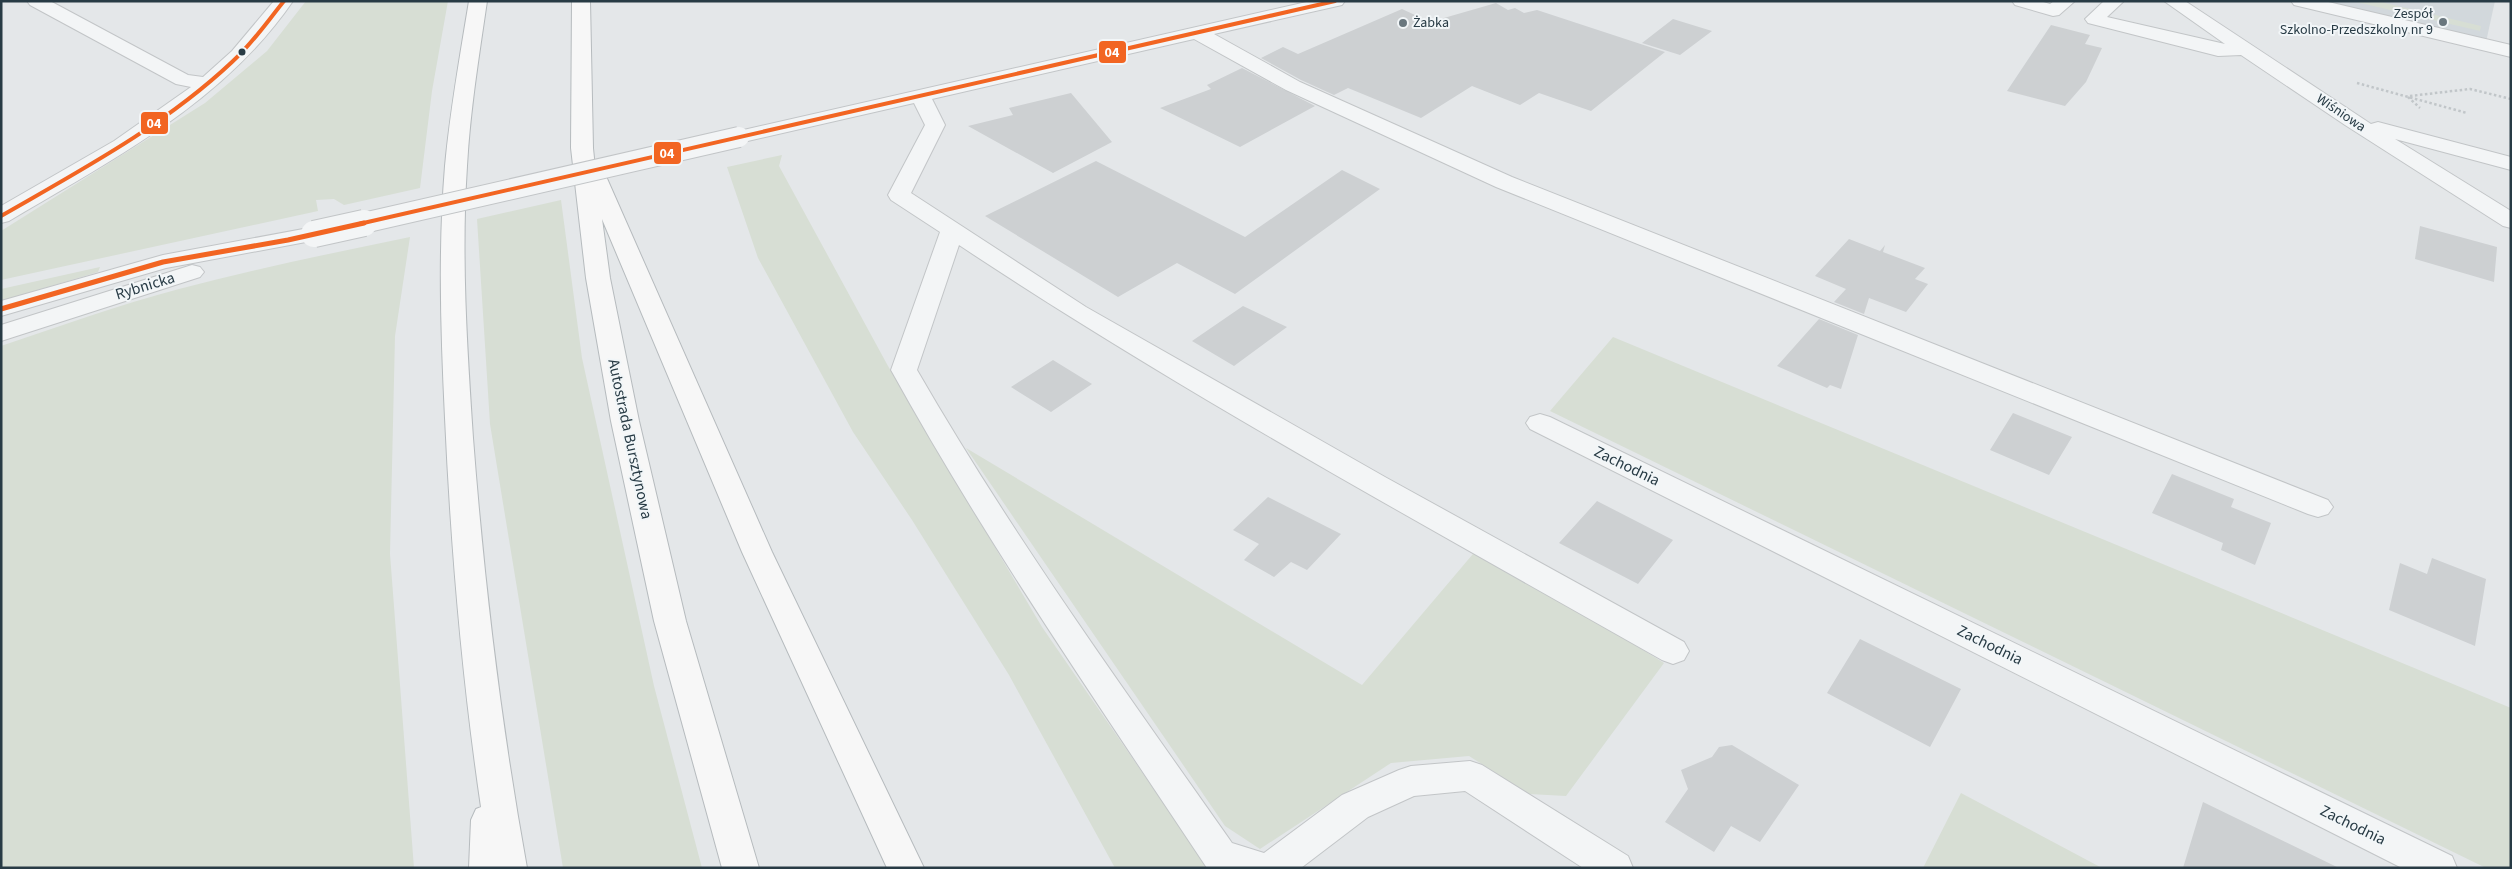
<svg xmlns="http://www.w3.org/2000/svg" width="2512" height="869" font-family="'Source Sans 3',sans-serif">
	<rect width="100%" height="100%" fill="#e4e7e9"/>
	<path fill="#d2d8dc" d="M2307,1H2495L2486,42Z"/>
	<path fill="#d7ded4" d="M306,1H448L432,91L420,188L344,205L334,199L316,200L318,211L1,280V231L205,103L267,51Z
		M2352,1H2377L2481,26L2480,31Z
		M782,155L779,166L888,366L1042,627L1208,868H1115L1009,675L912,520L853,432L758,258L727,167Z
		M561,200L582,358L654,686L702,868H563L490,424L477,219Z
		M410,237L395,336L390,554L414,868H1V346C60,326 119,305 179,289C255,269 332,253 410,237Z
		M100,267L98,272L1,301V289Z
		M1613,337L2511,708V868H2486L1550,411Z
		M966,448L1362,685L1478,548L1664,663L1566,796L1529,794L1469,756L1391,763L1260,849L1225,826Z
		M1961,793L2102,868H1923Z"/>
	<path fill="#cdd0d2" d="M1496,3L1508,10L1515,8L1524,13L1537,10L1665,52L1591,111L1539,93L1520,105L1472,86L1421,118L1348,88L1334,95L1301,80L1261,58L1283,47L1298,54L1402,9L1430,22Z
		M1673,19L1712,31L1680,55L1642,43Z
		M2051,25L2090,35L2085,44L2102,48L2086,82L2065,106L2007,91Z
		M1242,68L1315,106L1240,147L1160,108L1211,89L1207,85Z
		M1071,93L1112,142L1053,173L968,126L1013,115L1009,108Z
		M1096,161L1245,237L1342,170L1380,189L1235,294L1177,263L1118,297L985,216Z
		M2420,226L2497,247L2494,282L2415,259Z
		M1849,239L1880,251L1885,245L1883,252L1925,268L1915,279L1928,284L1906,312L1869,298L1864,314L1834,302L1846,289L1815,276Z
		M1243,306L1287,327L1234,366L1192,341Z
		M1819,319L1858,335L1841,389L1830,385L1827,388L1777,366Z
		M1053,360L1092,384L1051,412L1011,387Z
		M2013,413L2072,437L2049,475L1990,450Z
		M2172,474L2234,499L2231,507L2271,523L2255,565L2221,550L2223,543L2152,513Z
		M1268,497L1341,534L1307,570L1291,562L1274,577L1244,560L1259,544L1233,530Z
		M1597,501L1673,540L1638,584L1559,543Z
		M2432,558L2486,579L2475,646L2389,610L2400,563L2427,574Z
		M1860,639L1961,689L1930,747L1827,693Z
		M1732,745L1799,785L1760,842L1731,826L1714,852L1665,822L1688,789L1681,770L1712,757L1719,747Z
		M2203,802L2339,868H2183Z"/>
	<g fill="none" stroke-linecap="round" stroke-linejoin="round">
		<defs>
			<path id="minor" d="M27,1H50L188,75L203,77L232,51L274,1H293C223,103 113,159 9,221L1,223V206L114,141L191,87L176,84L30,5Z
				M1311,1H1345L1342,5L1214,34L1300,82L1512,177L2328,500L2333,507L2328,514L2318,517L2308,514L1496,187L1286,90L1194,39L932,99L945,125L911,193L1086,307L1385,477L1684,642L1689,651L1684,660L1673,664L1662,660C1425,525 1185,395 959,245L917,370C1012,535 1123,688 1232,843L1264,853L1342,795L1399,770L1411,766L1470,761L1482,765L1628,856L1633,868H1583L1465,791L1414,796L1368,817L1301,868H1207C1098,704 986,542 891,370L940,232L891,200L888,195L925,125L914,103L739,143L732,141L729,137L732,133L739,131Z
				M2012,1H2040L2050,4L2054,1H2075L2059,15L2053,16L2015,5Z
				M2104,1H2124L2107,17L2225,44L2164,1H2185L2371,124L2378,122L2511,157V170L2395,139L2511,211V228L2503,226L2345,125L2241,55L2218,56L2088,23L2085,19Z
				M2291,1H2324L2511,45V57L2294,5Z
				M314,227L322,229L326,234L322,239L166,268L1,316V301L163,255Z
				M192,265L200,267L204,272L200,277L1,341V325Z
				M1540,414L1550,417L2452,856L2457,868H2402L1530,429L1526,423L1530,417Z"/>
			<path id="highway" d="M469,1H487C479,56 470,111 467,166C461,257 467,348 473,438C484,582 501,725 527,868H469L471,820L476,809L481,807C462,678 451,549 445,418C441,335 438,250 445,166C450,111 460,56 469,1Z
				M572,1H590L593,148L595,168L602,169L605,174L772,552L924,868H887L742,552L602,219L610,278L639,421L686,621L759,868H722L654,621L611,421L586,278L571,148Z"/>
		</defs>
		<use href="#minor" stroke="#c2c5c7" stroke-width="2"/>
		<use href="#highway" stroke="#b6bbbe" stroke-width="2"/>
		<path stroke="#c1c6c9" stroke-width="2.5" stroke-dasharray="2.5 2.5" stroke-linecap="butt" d="M2357,83L2467,113
			M2410,96L2470,89L2511,99
			M2408,97L2420,108"/>
		<use href="#minor" fill="#f3f5f6" fill-rule="evenodd"/>
		<use href="#highway" fill="#f7f7f7" fill-rule="evenodd"/>
		<defs>
			<path id="minor-bridge-far1" d="M359,224L739,137"/>
			<path id="minor-bridge" d="M314,234L364,223"/>
		</defs>
		<use href="#minor-bridge-far1" stroke="#c2c5c7" stroke-width="22" stroke-linecap="butt"/>
		<use href="#minor-bridge" stroke="#c2c5c7" stroke-width="28" stroke-linecap="butt"/>
		<use href="#minor-bridge-far1" stroke="#f3f5f6" stroke-width="20"/>
		<use href="#minor-bridge" stroke="#f3f5f6" stroke-width="26"/>
		<defs>
			<path id="bus-1-far1" d="M1,216C81,170 164,126 232,62C252,44 267,22 284,1
				M359,224L1335,1"/>
			<path id="bus-1" d="M1,309L163,262L288,240L364,223"/>
		</defs>
		<use href="#bus-1-far1" stroke="#f2f6f8" stroke-width="6"/>
		<use href="#bus-1" stroke="#f2f6f8" stroke-width="9"/>
		<use href="#bus-1-far1" stroke="#f26522" stroke-width="4"/>
		<use href="#bus-1" stroke="#f26522" stroke-width="5"/>
	</g>
	<g fill="#6a777e" stroke="#f2f6f8" stroke-width="2">
		<circle cx="2443" cy="22" r="5"/>
		<circle cx="1403" cy="23" r="5"/>
	</g>
	<circle fill="#283b45" stroke="#f2f6f8" stroke-width="2" cx="242" cy="52" r="4.5"/>
	<g text-anchor="middle" dominant-baseline="central" stroke-width="4" stroke-linejoin="round" paint-order="stroke">
		<g font-size="14" fill="#283b45" stroke="#f2f6f8" text-anchor="end">
			<text x="2433" y="14">Zespół<tspan x="2433" dy="16">Szkolno-Przedszkolny nr 9</tspan></text>
			<text x="1413" y="23" text-anchor="start">Żabka</text>
		</g>
		<g font-size="14" fill="#283b45" stroke="#f2f6f8">
			<text transform="translate(2341 113) rotate(34)">Wiśniowa</text>
		</g>
		<g font-size="16" fill="#283b45" stroke="#f2f6f8">
			<text transform="translate(145 286) rotate(-17)">Rybnicka</text>
			<text transform="translate(630 439) rotate(78)">Autostrada Bursztynowa</text>
			<text transform="translate(1627 466) rotate(26)">Zachodnia</text>
			<text transform="translate(1990 645) rotate(26)">Zachodnia</text>
			<text transform="translate(2353 825) rotate(26)">Zachodnia</text>
		</g>
	</g>
	<g stroke="#f2f6f8" stroke-width="2">
		<rect x="1098" y="40" width="29" height="24" rx="5" fill="#f26522"/>
		<rect x="140" y="111" width="29" height="24" rx="5" fill="#f26522"/>
		<rect x="653" y="141" width="29" height="24" rx="5" fill="#f26522"/>
	</g>
	<g font-size="14" text-anchor="middle" font-weight="bold" fill="#fff">
		<text x="1112" y="57">04</text>
		<text x="154" y="128">04</text>
		<text x="667" y="158">04</text>
	</g>
	<rect width="2512" height="869" fill="none" stroke="#283b45" stroke-width="5"/>
</svg>
